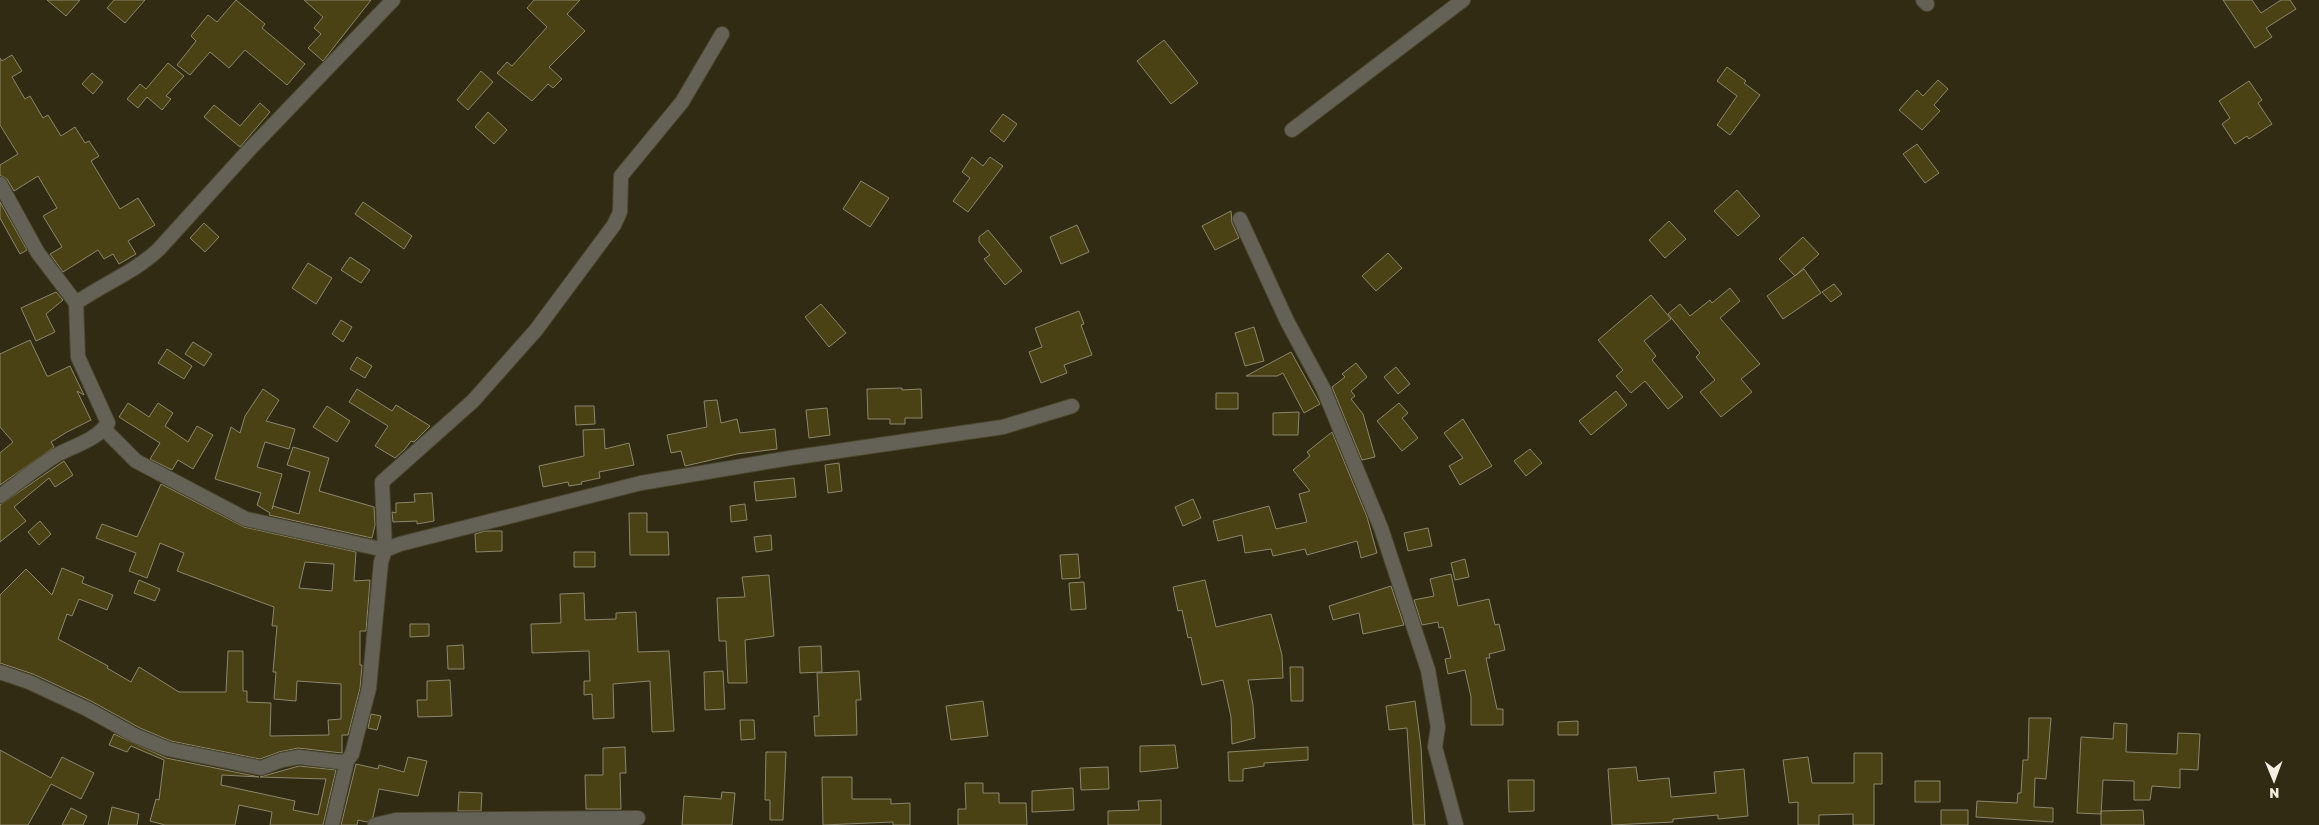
<svg xmlns="http://www.w3.org/2000/svg" width="2319" height="825" font-family="Rubik,sans-serif">
	<rect width="100%" height="100%" fill="#302b12"/>
	<path fill="#4a4115" stroke="#8c876c" fill-rule="evenodd" d="M47,0H80L66,16Z
		M114,0H145L125,23L107,8Z
		M236,0L265,24L262,28L305,64L287,85L245,50L229,68L210,52L190,75L177,65L196,41L191,36L208,15L217,22Z
		M304,0H371L323,61L308,48L321,34L314,28L323,17Z
		M534,0H580L567,14L585,31L549,67L562,79L553,88L548,84L532,101L497,73L507,62L512,66L547,27L527,8Z
		M2223,0H2252L2261,13L2281,0H2290L2296,9L2266,28L2272,37L2255,48Z
		M1164,40L1198,83L1171,104L1137,61Z
		M12,55L22,71L12,77L25,99L30,96L43,118L48,115L61,136L75,127L85,143L89,141L99,156L91,161L120,209L138,198L155,225L128,241L136,254L119,264L113,254L104,259L98,250L63,272L50,254L62,247L43,216L57,208L38,176L14,191L7,179L0,175V165L18,154L0,125V58L2,61Z
		M168,63L184,76L166,96L171,99L162,110L147,97L138,108L127,99L140,84L146,89Z
		M1727,67L1746,81L1744,83L1760,95L1730,135L1717,125L1737,96L1717,81Z
		M481,71L493,82L468,110L457,100Z
		M92,73L103,82L93,94L82,84Z
		M1938,80L1948,89L1934,105L1940,111L1922,130L1899,110L1917,90L1923,96Z
		M2249,81L2262,100L2258,103L2272,124L2249,139L2247,136L2235,144L2222,124L2230,118L2219,101Z
		M260,103L270,112L240,147L204,117L214,105L240,126Z
		M488,112L507,130L494,144L475,127Z
		M1003,114L1017,124L1004,142L990,131Z
		M1917,144L1939,173L1925,183L1903,154Z
		M972,157L983,166L990,157L1003,166L968,212L953,201L970,178L962,172Z
		M861,181L889,198L870,227L843,209Z
		M1737,190L1760,216L1738,236L1714,211Z
		M0,202L27,250L20,254L0,218Z
		M363,202L412,236L404,249L355,214Z
		M1231,211L1232,223L1239,238L1215,250L1202,226Z
		M1669,221L1686,239L1665,258L1649,240Z
		M204,223L219,237L205,252L190,238Z
		M1077,225L1089,252L1061,264L1050,237Z
		M988,230L1022,271L1005,285L984,259L990,255L979,242V237Z
		M1803,237L1819,254L1795,276L1779,259Z
		M1388,253L1402,268L1376,291L1362,276Z
		M350,257L370,270L361,283L341,270Z
		M308,263L332,278L316,304L292,288Z
		M1804,269L1821,293L1783,319L1767,296Z
		M1834,284L1842,294L1831,302L1822,292Z
		M1730,288L1740,301L1720,318L1760,364L1741,379L1752,392L1721,417L1700,392L1715,380L1696,357L1700,353L1668,314L1680,304L1690,316L1710,300L1712,303Z
		M56,292L63,300L46,314L55,332L36,341L21,308Z
		M1651,295L1671,319L1644,341L1656,356L1652,360L1683,397L1668,409L1645,381L1631,393L1616,376L1623,370L1598,340Z
		M821,304L846,333L829,347L805,317Z
		M1079,311L1084,324L1081,325L1092,355L1064,365L1067,373L1041,383L1029,352L1042,347L1035,328Z
		M341,320L352,327L343,342L332,334Z
		M1254,327L1264,361L1245,366L1235,333Z
		M30,340L47,376H49L70,366L84,395L77,391L91,420L67,432L51,442L54,447L0,485V453L13,442L0,427V354Z
		M193,342L212,354L204,366L185,354Z
		M167,349L192,366L184,379L158,363Z
		M1291,352L1320,404L1304,413L1283,373L1277,376H1246Z
		M357,357L372,366L365,378L350,369Z
		M1356,363L1367,377L1351,391L1355,396L1351,399L1363,414L1375,457L1362,460L1332,387L1345,377L1342,374Z
		M1396,367L1410,384L1398,394L1384,377Z
		M902,388V390L921,389L922,418H905V424H890V419H868L867,389Z
		M263,389L279,400L266,421L295,429L289,449L265,442L257,467L282,474L272,509L273,506L299,514L310,472L287,465L293,447L329,458L319,491L374,507L375,525L372,538L269,515L270,513L257,505L261,493L215,479L231,427L240,433L245,416Z
		M357,389L392,411L396,405L430,426L414,442L411,441L405,449L395,458L375,446L388,426L349,402Z
		M1616,391L1627,405L1591,435L1579,421Z
		M1216,393H1238V409H1216Z
		M717,400L721,423L737,419L740,433L775,429L777,449L737,454L685,466L681,451L671,453L667,435L707,427L704,401Z
		M128,403L149,417L158,403L173,413L165,426L188,442L197,426L213,435L193,469L178,460L172,470L150,459L160,443L119,417Z
		M1399,403L1408,413L1402,418L1418,438L1402,451L1377,421Z
		M327,406L350,421L337,442L313,427Z
		M575,406H594L595,424L576,425Z
		M827,408L830,435L809,438L806,410Z
		M1299,412L1298,435H1273V413Z
		M1463,419L1492,466L1460,485L1449,466L1463,458L1444,433Z
		M604,429L605,449L629,443L634,465L599,472L600,478L581,482L582,484L569,486L568,482L543,487L539,466L584,456L583,430Z
		M1332,432L1367,517L1377,553L1361,558L1357,541L1307,555L1305,549L1273,556L1271,549L1245,553L1242,535L1218,541L1213,521L1269,506L1276,529L1307,522L1299,494L1310,491L1293,470L1310,456L1307,452Z
		M1530,449L1542,463L1526,476L1514,461Z
		M64,461L73,475L55,487L49,478L14,507L26,521L0,542V505Z
		M839,463L842,491L828,493L825,465Z
		M794,478L796,497L756,501L754,482Z
		M161,484L244,527L356,552L354,581L370,580L366,631H360V665H362L360,688L348,735H342V753L298,748L279,752L260,759L171,741L140,728L91,701L33,674L0,663V595L26,569L52,595L62,568L84,577L82,583L113,595L107,610L79,599L72,616L67,614L58,639L108,666L107,668L131,682L139,667L179,692H226L228,651H243V691H247V702L271,703L270,736L329,735L328,720L341,719V684L297,681L296,701L274,699L276,672H273L277,626H272L274,607L177,571L184,553L160,543L147,578L129,571L136,553L96,538L102,524L137,537ZM305,562L334,564L332,591L299,588Z
		M432,493L434,521L417,524V521L393,522L392,512L396,513V503L415,502L414,494Z
		M1193,499L1201,518L1183,526L1175,507Z
		M745,504L747,520L731,522L730,506Z
		M629,513H647V532H668L669,555H630Z
		M40,521L51,534L39,545L28,532Z
		M1428,528L1432,546L1408,551L1404,533Z
		M485,531H502V551L476,552L475,534Z
		M771,535L772,550L756,552L754,537Z
		M574,552H595V567H574Z
		M1078,554L1080,578L1062,579L1060,555Z
		M1465,559L1469,577L1455,580L1451,563Z
		M1451,574L1458,606L1489,599L1495,625L1499,624L1505,650L1489,654L1490,658H1486L1497,709H1503V725H1471V697L1465,670L1448,674L1445,659L1451,658L1443,627L1439,628L1438,622L1422,625L1414,600L1434,596L1430,579Z
		M769,575L774,636L745,640L747,683H728L726,641H719L717,598L745,597L742,577Z
		M139,580L160,589L155,601L134,593Z
		M1205,580L1216,627L1271,614L1282,655L1283,678L1248,680L1253,705L1255,738L1232,744L1231,717L1223,680L1202,685L1191,637L1188,638L1182,610L1178,611L1173,587Z
		M1084,582L1086,609L1071,610L1069,583Z
		M1391,586L1404,625L1363,634L1359,613L1333,620L1329,606Z
		M584,593L585,620L616,619V613L636,612L638,652L669,651L674,731L652,732L650,681L613,684L614,718L593,719L592,694L584,695V681H590L589,651L532,653L531,624L561,623L560,594Z
		M410,624H429V636L410,637Z
		M463,645L464,669H448L447,646Z
		M821,646L822,672L800,673L799,647Z
		M1290,667H1303V701H1291Z
		M723,671L725,709L705,710L704,672Z
		M859,671L861,700H856L857,735L815,736L814,716H819L817,673Z
		M450,680L452,716L418,717L417,700H427V681Z
		M983,701L988,736L951,740L946,706Z
		M1415,701L1421,747L1425,825H1413L1407,728L1389,730L1386,706Z
		M371,714L381,716L377,730L368,728Z
		M2029,718H2051L2046,779L2035,778L2034,807L2053,808V822L1976,817L1977,801L2017,803L2018,793H2021L2023,760H2028Z
		M740,720H754L755,739L741,740Z
		M1578,721V735H1558V722Z
		M2114,723L2127,724L2126,752L2177,754L2178,733L2200,734L2198,770L2180,769V788L2152,786L2150,800H2134V781L2103,780L2101,814L2077,813L2081,737L2113,739Z
		M114,734L166,758L259,777L222,775L221,785L295,801L293,810L318,815L326,779L260,777L299,766L336,770L323,825H270L272,812L239,805L235,825H165L150,821L156,799L159,800L164,760L131,746L127,752L109,745Z
		M1175,745L1178,768L1140,772V746Z
		M625,747L626,773H620L621,809H586L585,775H603V748Z
		M1308,747V760L1264,763V766L1243,769V781H1229L1228,752Z
		M0,750L51,778L62,757L94,773L81,799L51,784L28,825H0Z
		M766,752H786L783,820H770V800H765Z
		M1854,753H1882V784H1874V825H1853V814L1819,815V825H1798V802L1789,803L1783,760L1808,757L1812,783H1854Z
		M408,757L427,761L418,796L379,789L373,817L367,822L358,820L357,825H341L356,764L378,769L379,765L404,772Z
		M1108,767L1109,789L1081,790L1080,768Z
		M1636,767L1638,781L1669,778L1671,797L1716,793L1714,772L1744,769L1748,816L1718,819V815L1673,819V822L1612,825L1608,769Z
		M822,777H852V799H891V804L910,803V825H893V822L823,825Z
		M1508,780H1534V811L1509,812Z
		M1915,781H1940V802H1915Z
		M965,783H983V793H999V803H1026L1027,825H958V809H966Z
		M1073,788L1074,810L1032,812V791Z
		M459,792L482,793L481,811H458Z
		M722,792L735,793L732,825H682L684,796L721,799Z
		M1161,800V825H1108V811L1139,810L1138,801Z
		M112,807L139,814L137,825H108Z
		M71,808L87,816L83,825H62Z
		M1941,810H1968V825H1941Z
		M2143,810L2144,825H2101V811Z"/>
	<g fill="none" stroke-linecap="round" stroke-linejoin="round">
		<defs>
			<path id="minor" d="M1923,0L1927,4
				M1292,130L1463,0
				M0,184L38,253L76,303
				M1240,219L1287,321L1323,388L1381,528L1428,670L1438,727L1435,747L1456,825
				M104,429L136,461L246,519L385,550L382,482L473,401L536,330L614,225L620,212L621,176L682,102L722,34
				M0,496C18,483 36,468 55,456C72,446 96,441 108,423L78,357L76,303C103,284 135,272 159,249L248,151L393,0
				M0,672L29,682L87,709L136,736L168,749L261,768L282,760L299,757L340,762L347,761L352,754L369,688L381,562L385,550L400,544L641,483L790,458L1003,427L1072,406
				M332,825L347,761
				M375,825L396,820L638,818"/>
		</defs>
		<use href="#minor" stroke="#4b472f" stroke-width="16"/>
		<use href="#minor" stroke="#646256" stroke-width="14"/>
	</g>
	<g transform="translate(2274 780) rotate(179)" stroke="#302b12" stroke-width="4" paint-order="stroke">
	<path d="M0-4L9 19L0 12L-9 19Z" fill="#f4f1e2"/>
	<text y="-8" font-size="14" font-weight="bold" text-anchor="middle" fill="#f4f1e2">N</text>
	</g>
</svg>
